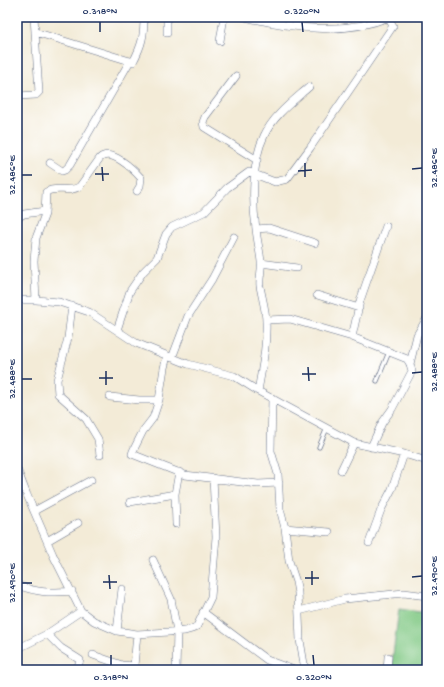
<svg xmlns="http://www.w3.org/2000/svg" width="444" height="687" font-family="'Gochi Hand',sans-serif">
	<rect width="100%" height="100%" fill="#fff"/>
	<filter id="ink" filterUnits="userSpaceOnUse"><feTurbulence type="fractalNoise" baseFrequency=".025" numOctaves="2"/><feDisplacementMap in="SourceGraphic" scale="8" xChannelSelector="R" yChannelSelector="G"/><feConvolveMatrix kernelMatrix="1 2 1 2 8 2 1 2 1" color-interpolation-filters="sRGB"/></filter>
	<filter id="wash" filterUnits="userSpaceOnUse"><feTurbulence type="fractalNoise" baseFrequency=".012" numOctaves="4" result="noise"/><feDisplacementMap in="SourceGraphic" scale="16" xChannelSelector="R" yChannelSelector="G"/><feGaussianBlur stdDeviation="0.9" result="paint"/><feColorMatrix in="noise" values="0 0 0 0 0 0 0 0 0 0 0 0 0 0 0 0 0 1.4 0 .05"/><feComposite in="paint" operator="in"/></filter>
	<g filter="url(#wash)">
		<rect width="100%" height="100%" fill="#f3ebd7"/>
		<path fill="#82c985" stroke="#4e7c72" d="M399,609L427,613V670H391Z"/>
	</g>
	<g filter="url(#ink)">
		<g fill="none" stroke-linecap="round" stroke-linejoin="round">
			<defs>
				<path id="lane" d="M377,381L389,352
					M319,447L327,428"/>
				<path id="street" d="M245,17C291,28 343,36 389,17
					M35,32L133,62C142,45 144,36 144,17
					M167,33V17
					M220,41L224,17
					M236,76L205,117L203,122L204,127L257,160
					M17,96L36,95L39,92L34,17
					M50,163L62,171L65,170L70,165L130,61
					M17,218L24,214L45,211
					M256,229L269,228L315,243
					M261,263L297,268
					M317,295L359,308
					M17,300H36L59,302L89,312L136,343L188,364L234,376L258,391L354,443L404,454L427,461
					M36,300L34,261L36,238L45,214L46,192C57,185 70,194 80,186L100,158C111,148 133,169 141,178L140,186L137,191
					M72,306L68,338L57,380L58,394L86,419L98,439L100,455
					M266,320L290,319L352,337L407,359L410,364L412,371L392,409L382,423L371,447
					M117,330L130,291L143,272L157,258L166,234L172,227L204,212L227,188L249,172L275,182L287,179L310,148L393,26L388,17
					M352,337L360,301L386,226
					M167,356L164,368L159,400L153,418L143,431L133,451L132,454L185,475L258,484L279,483
					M172,358L188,316L212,279L234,237
					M410,364L417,335L427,318
					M258,391C262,368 267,345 266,322C266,310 262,298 260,286C259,278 262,270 261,262C260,251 257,240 256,229C252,201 252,161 264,136C273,116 292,102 309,87
					M110,397L139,400H159
					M272,398L271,451L278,474L280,509L285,528L289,561L296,582L298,593L300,640L305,670
					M17,469L27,495L53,555L81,611L94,621L117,631L137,634L185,631L192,629L197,626L211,597L216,537L213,478
					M341,470L354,443
					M130,502L175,494
					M34,511L91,480
					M176,524L175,494L179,472
					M285,528L329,532
					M47,541L78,523
					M369,543L381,510L392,489L404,454
					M153,560L171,599L177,631L176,670
					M17,585C39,593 49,593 72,591
					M299,611L345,599L404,593L427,596
					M203,612L267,660L294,670
					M117,631L122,589
					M47,634L61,648L80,660L77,670
					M17,649L47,634L81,611
					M93,655L122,665L134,666L137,634
					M387,670L388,657"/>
			</defs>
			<use href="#lane" stroke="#677188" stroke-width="5"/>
			<use href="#street" stroke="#677188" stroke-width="8"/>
			<use href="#lane" stroke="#fff" stroke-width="3.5"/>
			<use href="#street" stroke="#fff" stroke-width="7"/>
		</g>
	</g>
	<path fill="none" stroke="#1b2f5e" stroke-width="1.5" d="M100,22V32M302,22L303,32M305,163V177M102,167L103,181M412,169L422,168M298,171L312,170M95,174H109M22,175H32M308,367L309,381M106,371V385M412,373L422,372M302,374H316M99,378H113M22,379H32M312,571V585M109,575L110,589M412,577L422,576M305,578H319M103,582H117M22,583H32M111,655V665M313,655L314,665"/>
	<rect width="444" height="687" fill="none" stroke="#fff" stroke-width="44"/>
	<rect x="22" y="22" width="400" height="643" fill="none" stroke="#1b2f5e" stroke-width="1.5"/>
	<g font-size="10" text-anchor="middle" fill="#1b2f5e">
		<text x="100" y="14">0.318°N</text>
		<text x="302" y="14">0.320°N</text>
		<text transform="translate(433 168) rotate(-90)" y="4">32.486°E</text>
		<text transform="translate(11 175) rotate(-90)" y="4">32.486°E</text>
		<text transform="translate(433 372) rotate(-90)" y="4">32.488°E</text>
		<text transform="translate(11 379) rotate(-90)" y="4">32.488°E</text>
		<text transform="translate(433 576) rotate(-90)" y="4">32.490°E</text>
		<text transform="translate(11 583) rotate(-90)" y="4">32.490°E</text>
		<text x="111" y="680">0.318°N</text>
		<text x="314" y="680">0.320°N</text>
	</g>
</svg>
